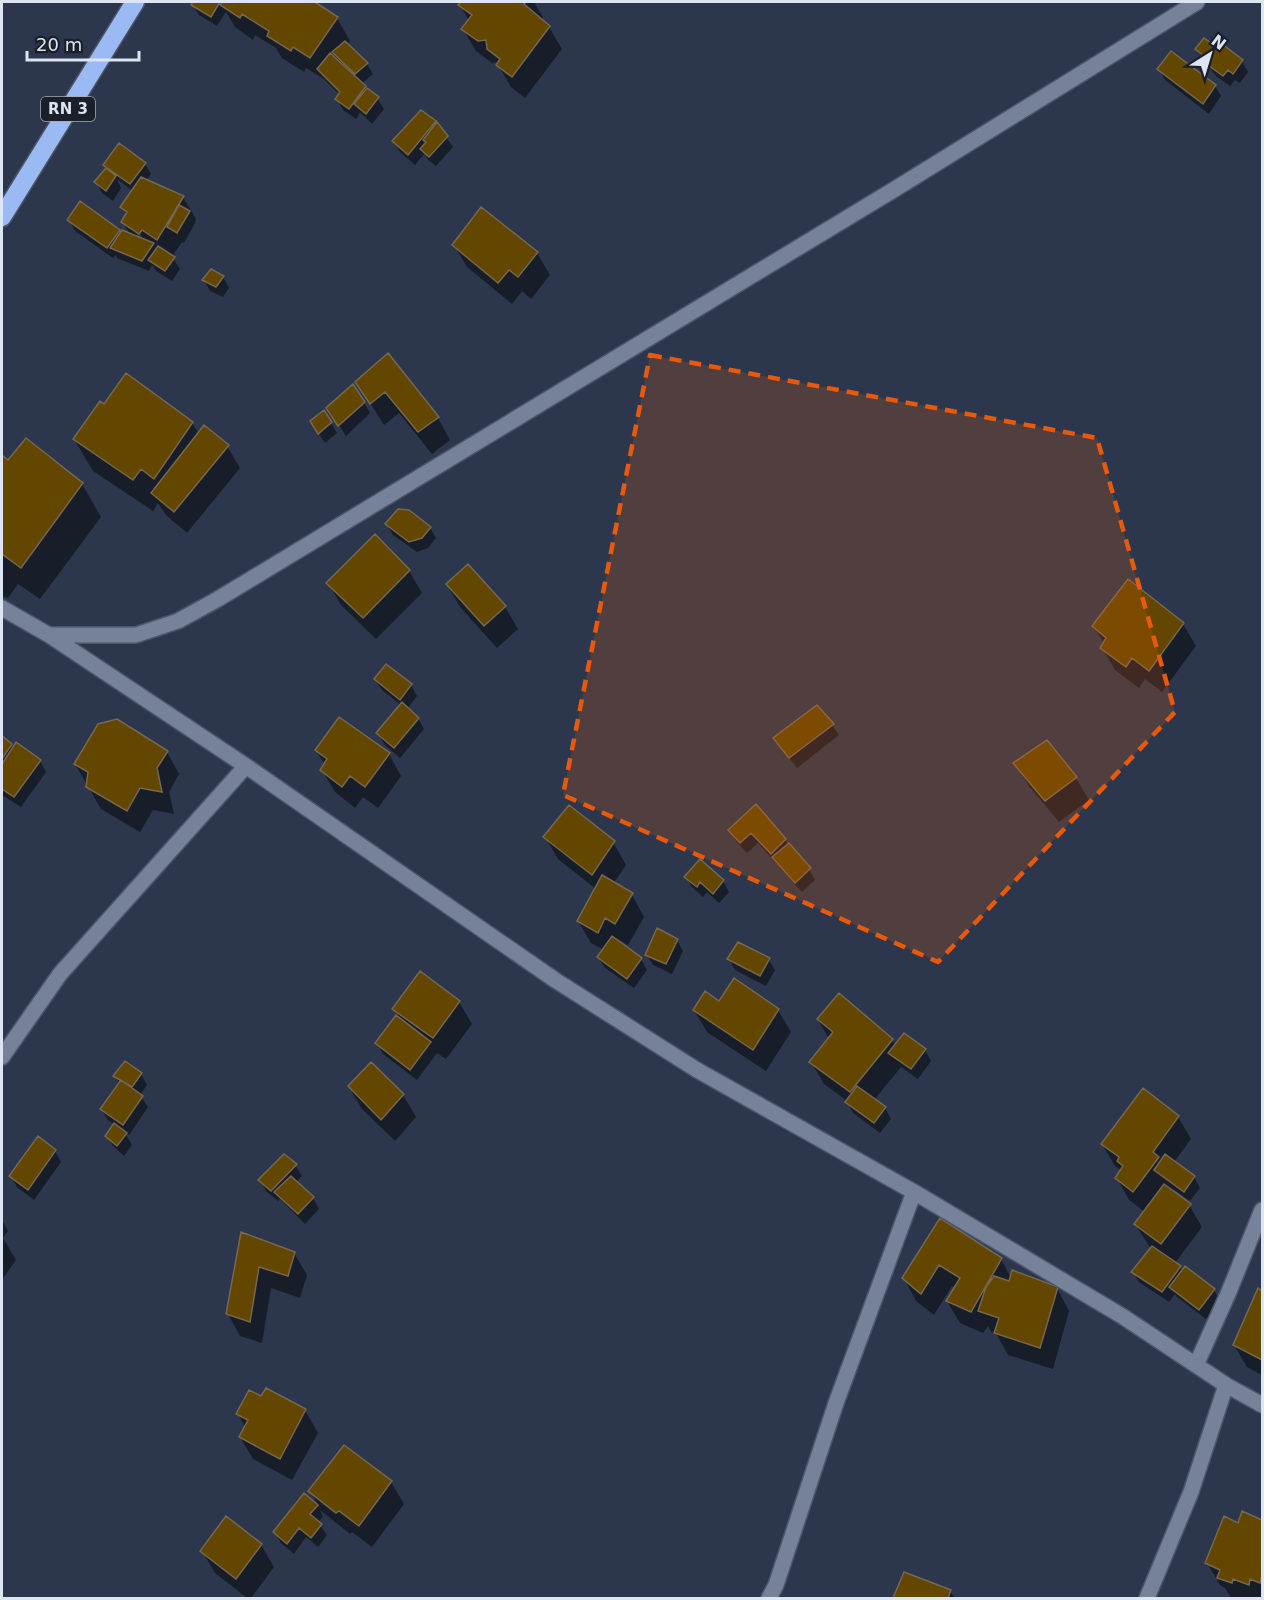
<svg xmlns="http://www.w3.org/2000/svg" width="1264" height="1600" font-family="'DejaVu Sans',sans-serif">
	<rect width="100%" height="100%" fill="#2c374d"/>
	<path fill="#0007" fill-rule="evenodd" d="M195,2H312L337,18L350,41L347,45L367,64L373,74L361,84L377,98L384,109L372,124L360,112L356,119L343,110L337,99L340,95L324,79L306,68L304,72L282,58L276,48L255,35L253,40L235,27L226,12L217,26L199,15L193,5Z
		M463,2H534L543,17L541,20L549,27L562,49L525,98L511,87L496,62L492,63L476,51L463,29L469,21L460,5Z
		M1218,43L1242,61L1248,72L1240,83L1235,80L1230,86L1216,76L1197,49L1215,48Z
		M1159,69L1215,86L1221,96L1209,114L1165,80Z
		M435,122L453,147L436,166L428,160L425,153L415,165L400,152L393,141Z
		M145,164L151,174L146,181L183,197L196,219L195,223L184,243L182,242L172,257L180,269L172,281L156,271L152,265L149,271L117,258L116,255L113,258L75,231L69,220L119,231L121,234L131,236L123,222L127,216L122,207L133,191L117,179L121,188L113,201L102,193L96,182L107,169L105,165ZM137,229L143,239H140L135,231Z
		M454,245L537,253L550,275L531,299L522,291L512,304L467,267Z
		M223,277L229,288L223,297L210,291L204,280Z
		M388,355L438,418L450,440L432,454L399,413L384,425L357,382Z
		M364,402L370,413L346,436L335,419Z
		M192,423L199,434L227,446L240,468L187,533L166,515L158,503L153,511L93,471L74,439Z
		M331,423L337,433L325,443L318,432Z
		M26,440L82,484L101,517L40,599L18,584L8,598L2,596V457L8,462Z
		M387,525L430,528L436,538L428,548L417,552L393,535Z
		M409,571L422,593L376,639L341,605L328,583Z
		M447,585L505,607L518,629L497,648L460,607Z
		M1183,624L1196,646L1162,692L1145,679L1139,688L1115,670L1102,648L1104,644L1094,626Z
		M375,679L411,685L417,696L407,709L418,718L424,729L400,758L384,744L378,733L401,705L382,690Z
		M832,725L839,735L797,768L775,739Z
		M2,735L13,749L17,744L40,761L46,772L21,807L2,795Z
		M316,750L389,754L401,776L378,808L363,797L355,808L335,792L322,770L325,765Z
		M167,752L179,774L169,792L174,814L153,810L140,832L101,809L75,764Z
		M1015,763L1076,778L1089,800L1059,822L1028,785Z
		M756,806L809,869L815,880L802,892L758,843L747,853L736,841L730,830Z
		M545,837L613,842L626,865L613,884L632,895L644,917L628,945L614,937L612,939L641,959L647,970L634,988L605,968L598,957L604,950L591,943L578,921L596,889L558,859Z
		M700,861L723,881L729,892L719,903L707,892L703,897L692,887L686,877Z
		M677,940L683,951L672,974L653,965L647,955Z
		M729,959L769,960L775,970L766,986L735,970Z
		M459,1002L472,1024L446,1059L437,1053L417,1080L383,1054L377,1043L398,1015L394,1009Z
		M694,1010H778L791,1032L766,1071L707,1032Z
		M818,1020L892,1040L896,1046L925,1050L931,1061L918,1079L901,1067L874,1100L885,1108L891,1119L880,1133L853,1113L847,1101L824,1084L811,1062L829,1039Z
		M125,1063L141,1074L147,1085L140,1095L148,1107L129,1135L124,1131L132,1145L124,1156L113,1146L107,1136L115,1125L108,1120L101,1109L120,1084L115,1076Z
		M349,1087L403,1095L416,1117L395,1141L362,1109Z
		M1143,1090L1178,1117L1191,1139L1174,1162L1194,1177L1200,1188L1190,1201L1173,1189L1172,1191L1189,1205L1202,1227L1175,1263L1183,1271L1214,1290L1220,1301L1206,1319L1177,1297L1175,1294L1169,1302L1139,1282L1133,1272L1151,1249L1135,1224L1145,1212L1129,1200L1117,1178L1122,1171L1115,1166L1102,1144Z
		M55,1151L61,1162L34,1200L17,1187L11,1176Z
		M295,1165L302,1176L295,1183L313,1198L319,1209L305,1224L280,1199L278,1201L266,1191L260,1180Z
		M2,1220L8,1231L3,1238L16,1260L2,1280Z
		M941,1220L1001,1259L1011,1278L1057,1288L1069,1311L1053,1369L1008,1355L997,1335L992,1333L988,1326L983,1333L960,1323L947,1301L955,1288L952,1286L934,1315L916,1301L904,1278Z
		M242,1234L294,1253L307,1275L300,1298L271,1288L262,1343L240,1336L228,1314Z
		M1259,1291L1262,1292V1375L1247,1367L1234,1345Z
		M305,1410L318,1433L292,1480L253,1459L240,1437L245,1427L238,1414Z
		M345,1447L391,1482L404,1504L372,1547L352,1532L350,1534L320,1510L323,1517L318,1522L327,1535L318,1547L306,1537L294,1554L281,1543L275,1532L304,1496L320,1508L310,1491Z
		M1243,1513L1262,1522V1598H1231L1225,1588L1220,1585L1207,1563L1239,1525Z
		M226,1518L261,1545L274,1567L251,1598H247L215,1573L202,1551Z
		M905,1574L950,1591L955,1598H895Z"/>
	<path fill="#634600" stroke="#76684f" stroke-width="1.5" d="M193,2H220L211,17L191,5Z
		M223,2H315L338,17L310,58L293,47L291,51L267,36L269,31L242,14L240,18L220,5Z
		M461,2H526L524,4L550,26L512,77L496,65L500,59L487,49L486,40L478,41L461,29L472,15L458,5Z
		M1204,38L1214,45L1218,41L1243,60L1233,74L1228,70L1223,76L1208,65L1211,61L1195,49Z
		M345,41L368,63L355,74L332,52Z
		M1171,51L1216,85L1203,104L1157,69Z
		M330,53L366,86L349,109L335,99L340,92L317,69Z
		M367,88L379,97L366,114L354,104Z
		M421,110L436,121L408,155L392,141Z
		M437,122L448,136L429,157L420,149L426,142L423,140Z
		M119,143L146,163L130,184L103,165Z
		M106,168L116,176L106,191L94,182Z
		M141,177L184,196L157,240L142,230L139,234L121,222L127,212L120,207Z
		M80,201L120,230L107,248L67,220Z
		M179,205L190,211L177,233L167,227Z
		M481,207L538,252L518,277L509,270L498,283L452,245Z
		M122,230L154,243L142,261L110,248Z
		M158,246L175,257L165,271L148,260Z
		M211,269L224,276L216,287L202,280Z
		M388,353L439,417L418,432L385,392L370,404L355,382Z
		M126,373L193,422L154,479L141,469L133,480L73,439L100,401L104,404Z
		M353,384L365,402L338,426L326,408Z
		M324,410L332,422L318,434L310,421Z
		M204,425L229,445L174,512L151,493Z
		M26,438L83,483L21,568L2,554V455L8,460Z
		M398,509L409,510L431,527L422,538L409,542L385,524Z
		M375,534L410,570L363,618L326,583Z
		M468,564L506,606L484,626L446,584Z
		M1128,579L1184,623L1149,671L1132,658L1126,667L1100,648L1106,638L1092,626Z
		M386,664L412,684L400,700L374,679Z
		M402,702L419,718L394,748L376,733Z
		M817,705L834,724L789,758L773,738Z
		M339,717L390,753L365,787L350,776L342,787L320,770L327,759L315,750Z
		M117,719L168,751L157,768L162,792L140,788L127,811L86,787L88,772L74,764L98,724Z
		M2,736L12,744L2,759Z
		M1047,740L1077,777L1045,801L1013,763Z
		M16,742L41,760L14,797L2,789V764Z
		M756,804L786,839L771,854L751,833L740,843L728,830Z
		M569,805L615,841L592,875L543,837Z
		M789,843L811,868L795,883L772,857Z
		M700,859L724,880L713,894L700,882L697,887L684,877Z
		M602,875L633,893L615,924L605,918L598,933L577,921Z
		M657,928L678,939L666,964L645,955Z
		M612,936L642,958L627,979L597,957Z
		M738,942L770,958L760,976L727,959Z
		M420,971L460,1001L433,1038L392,1009Z
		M734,978L779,1009L753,1050L693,1010L705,991L719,1001Z
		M839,993L893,1039L850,1092L809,1062L833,1032L817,1019Z
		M396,1015L431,1042L410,1070L375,1043Z
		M904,1033L926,1049L911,1069L888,1053Z
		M125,1061L142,1073L132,1087L113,1076Z
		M371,1062L404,1094L381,1120L348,1086Z
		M121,1080L143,1096L123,1125L100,1109Z
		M857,1086L886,1107L874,1123L845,1102Z
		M1143,1088L1179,1116L1153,1152L1159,1157L1133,1192L1115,1178L1123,1166L1117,1161L1119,1157L1101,1144Z
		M114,1123L127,1133L117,1146L105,1136Z
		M38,1136L56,1150L28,1190L9,1176Z
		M284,1154L297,1164L271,1191L258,1180Z
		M1165,1154L1195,1176L1184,1192L1154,1170Z
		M291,1176L314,1197L298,1214L274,1192Z
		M1164,1184L1191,1204L1161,1244L1134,1224Z
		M940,1218L1002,1258L971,1312L946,1301L960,1278L939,1265L921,1294L902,1278Z
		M241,1232L295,1252L288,1276L259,1267L250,1322L226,1314Z
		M1152,1246L1181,1266L1162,1292L1131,1272Z
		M1185,1266L1215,1289L1199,1310L1169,1287Z
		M1012,1270L1058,1287L1040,1348L994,1333L999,1318L978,1311L986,1287L994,1276L1009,1281Z
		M1258,1288L1262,1291V1360L1233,1345Z
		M266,1388L306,1409L280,1459L239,1437L248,1420L236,1414L249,1390L261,1396Z
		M344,1445L392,1481L359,1526L339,1511L336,1513L308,1491Z
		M304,1493L318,1505L310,1514L322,1524L311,1538L299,1528L287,1544L273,1532Z
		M1242,1511L1262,1520V1575L1260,1583L1250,1579L1249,1585L1233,1579L1232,1583L1217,1578L1220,1570L1205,1563L1224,1516L1238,1523Z
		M226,1516L262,1544L236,1579L200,1551Z
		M904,1572L951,1590L948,1598H893Z"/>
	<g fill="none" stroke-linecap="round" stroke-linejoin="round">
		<defs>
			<path id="street" d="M2,608L49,635L246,766L555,980L697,1070L914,1192L1122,1316L1226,1385L1262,1405
				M49,635H136L178,621L218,599L895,189L1197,2
				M2,1057L60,974L246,766
				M1196,1365L1228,1294L1262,1210
				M769,1598L776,1585L836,1403L914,1192
				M1147,1598L1191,1492L1226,1385"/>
			<path id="highway" d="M2,217L135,2"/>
		</defs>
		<use href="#street" stroke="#4d5568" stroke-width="18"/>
		<use href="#highway" stroke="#4d5568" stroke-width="21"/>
		<use href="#street" stroke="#75829a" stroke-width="15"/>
		<use href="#highway" stroke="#9bb9f2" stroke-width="18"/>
	</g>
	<path fill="#e8590c" fill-opacity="0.2" stroke="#e8590c" stroke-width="4.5" stroke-dasharray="12 8" stroke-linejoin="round" d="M650,355L1097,438L1175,712L938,962L563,795Z"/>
	<g text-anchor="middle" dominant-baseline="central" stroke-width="6" stroke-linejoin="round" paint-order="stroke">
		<rect fill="#1a1f29" stroke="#a2a9b6" stroke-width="1.5" x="41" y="97" width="54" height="24" rx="4.5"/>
		<g font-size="15" font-weight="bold" fill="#dde4f2">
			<text x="68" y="109">RN 3</text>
		</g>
	</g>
	<rect width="1264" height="1600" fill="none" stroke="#dde4f2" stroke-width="6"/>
	<g transform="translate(1210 54) rotate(37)" stroke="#1a1f29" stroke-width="4.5" paint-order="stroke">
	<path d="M0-4.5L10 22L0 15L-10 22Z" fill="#dde4f2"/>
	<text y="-9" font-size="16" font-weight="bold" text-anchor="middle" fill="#dde4f2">N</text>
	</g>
	<path d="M27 51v9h112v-9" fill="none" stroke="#dde4f2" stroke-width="3"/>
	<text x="36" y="51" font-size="18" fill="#dde4f2" stroke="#1a1f29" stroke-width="4.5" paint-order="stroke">20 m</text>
</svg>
